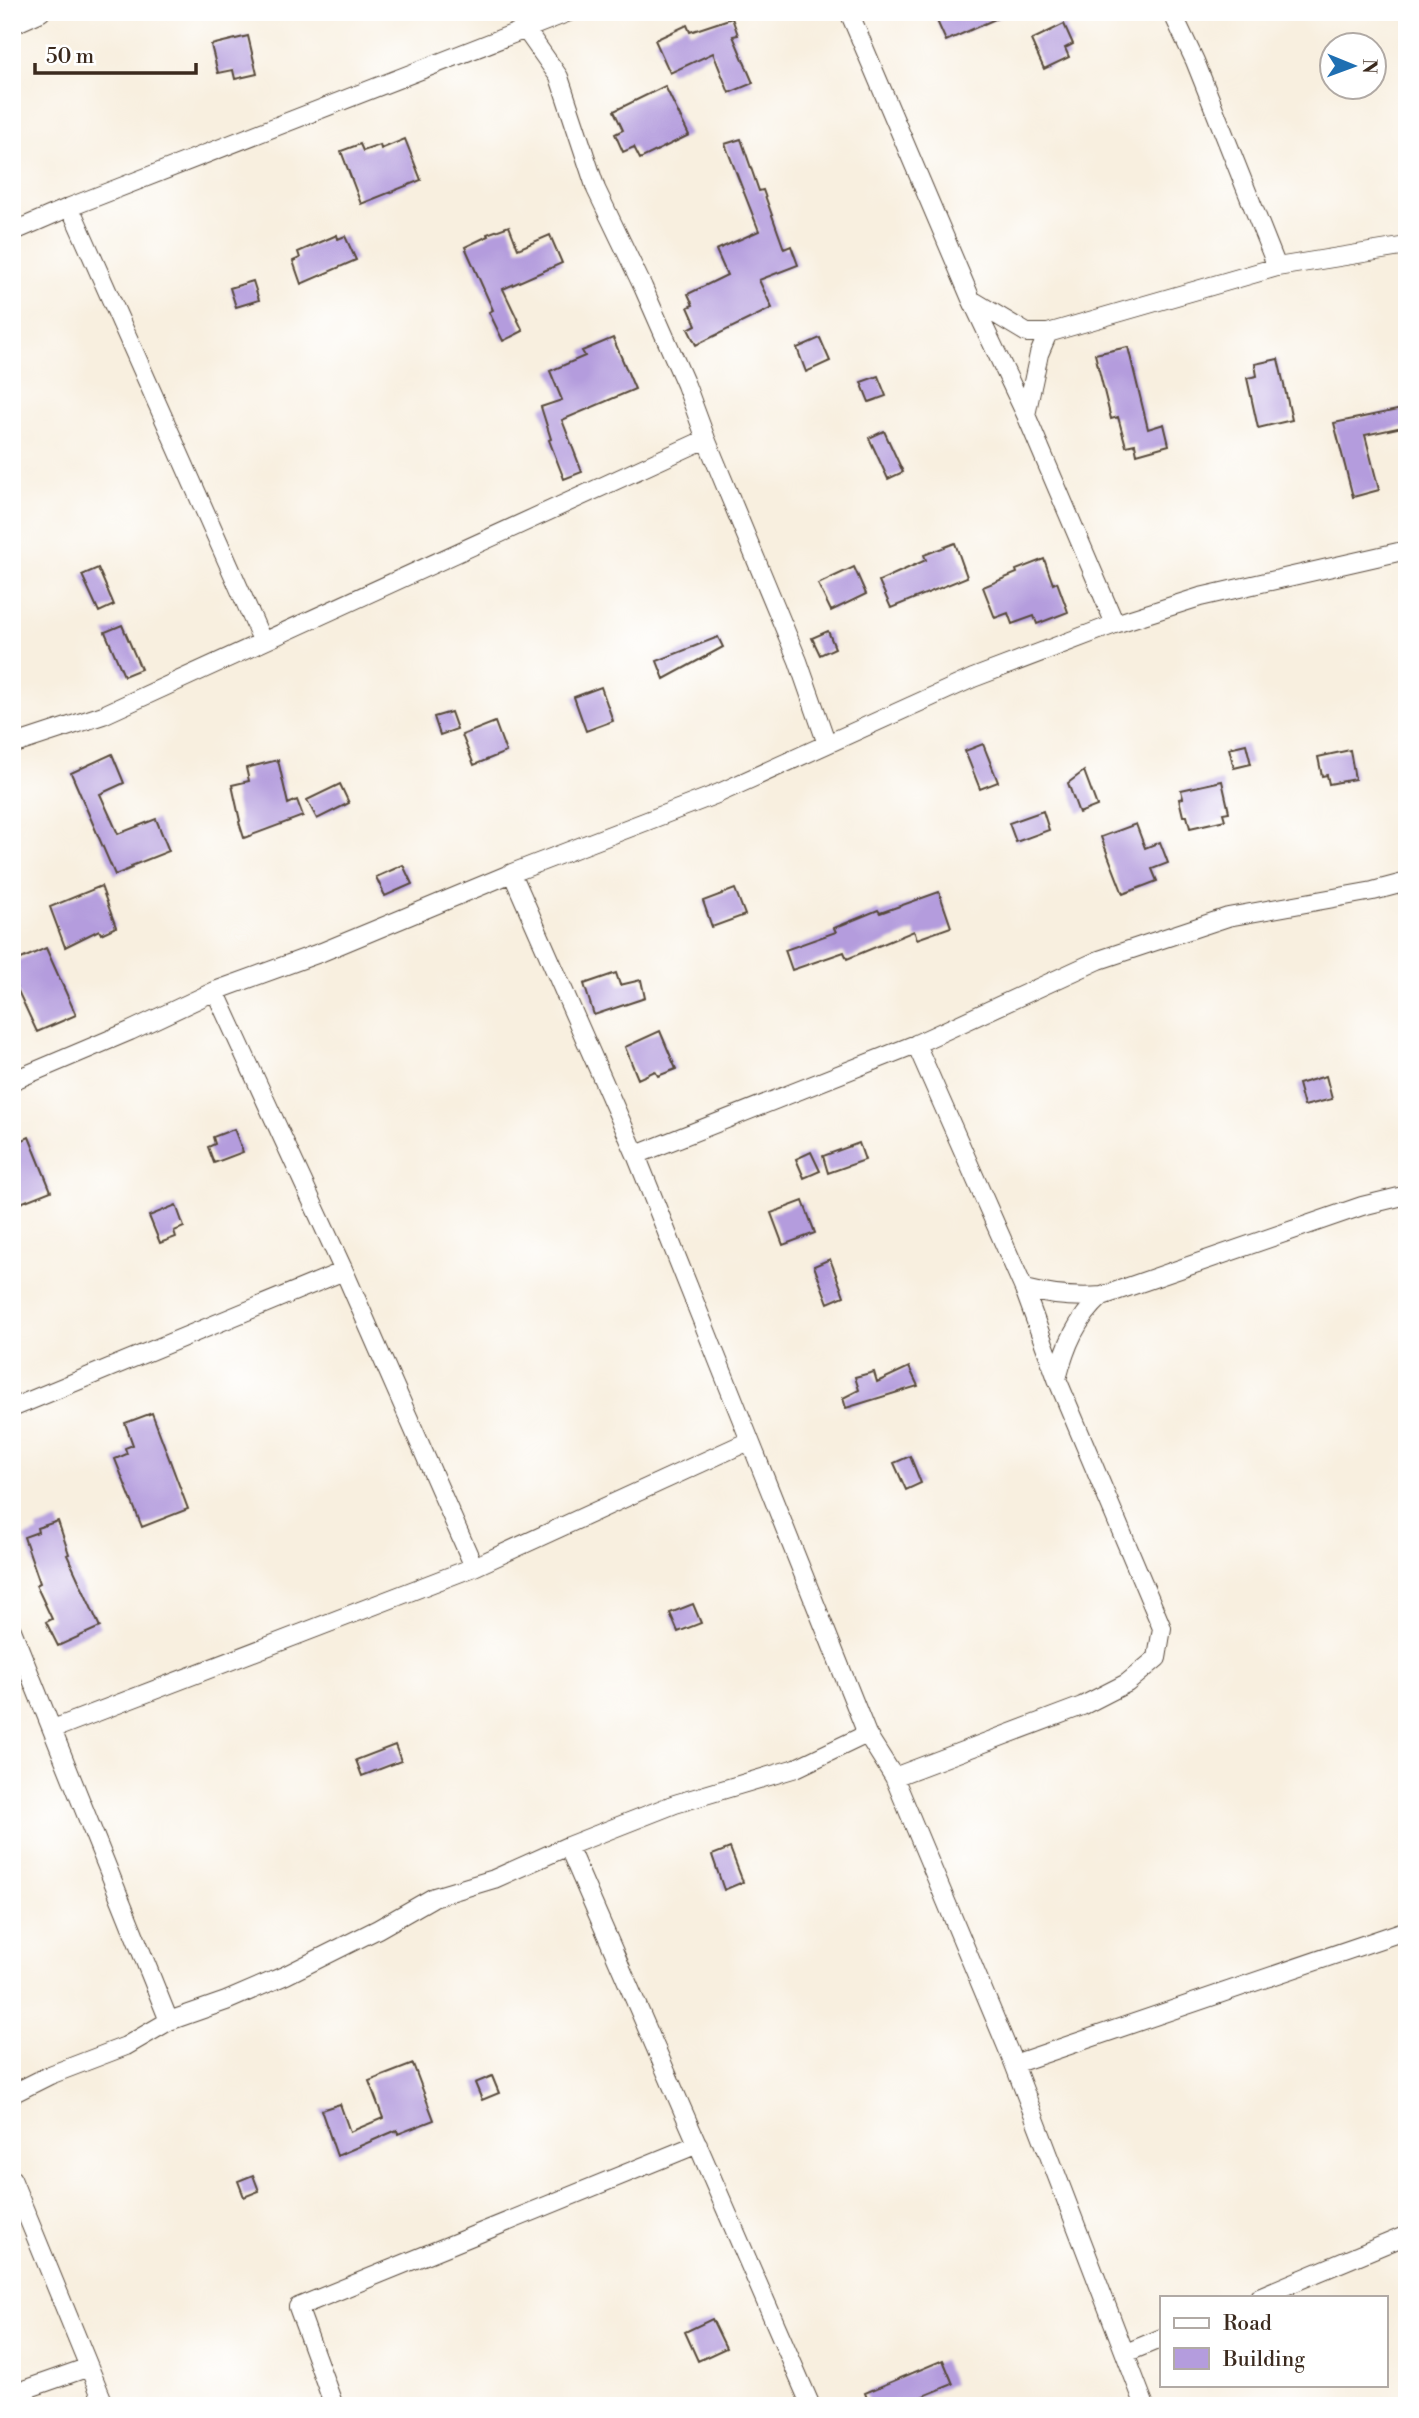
<svg xmlns="http://www.w3.org/2000/svg" width="1419" height="2418" font-family="'Libre Bodoni',serif">
	<rect width="100%" height="100%" fill="#fff"/>
	<filter id="ink" filterUnits="userSpaceOnUse"><feTurbulence type="fractalNoise" baseFrequency=".0143" numOctaves="2"/><feDisplacementMap in="SourceGraphic" scale="14" xChannelSelector="R" yChannelSelector="G"/><feConvolveMatrix kernelMatrix="1 2 1 2 8 2 1 2 1" color-interpolation-filters="sRGB"/></filter>
	<filter id="wash" filterUnits="userSpaceOnUse"><feTurbulence type="fractalNoise" baseFrequency=".00686" numOctaves="4" result="noise"/><feDisplacementMap in="SourceGraphic" scale="28" xChannelSelector="R" yChannelSelector="G"/><feGaussianBlur stdDeviation="1.57" result="paint"/><feColorMatrix in="noise" values="0 0 0 0 0 0 0 0 0 0 0 0 0 0 0 0 0 1.4 0 .05"/><feComposite in="paint" operator="in"/></filter>
	<g filter="url(#wash)">
		<rect width="100%" height="100%" fill="#f8efdf"/>
		<g id="blocks">
			<path fill="#b49cdd" d="M933,12H1011L946,41Z
				M732,18L738,35L733,36L753,83L729,93L713,53L670,73L655,40L687,25L690,32Z
				M1064,24L1073,44L1065,48L1069,57L1044,69L1031,40Z
				M248,36L257,74L235,79L233,70L218,73L211,45Z
				M665,86L689,135L640,159L634,147L623,152L615,134L623,130L614,111Z
				M405,139L421,180L361,204L341,151L360,144L363,151L380,145L381,149Z
				M741,139L759,191L763,190L784,249L791,246L798,265L759,280L772,308L696,345L688,329L696,325L688,307L693,305L688,294L727,275L716,250L759,231L725,144Z
				M509,226L518,249L550,235L562,263L503,289L523,331L503,341L489,312L493,310L465,247L488,236L487,234Z
				M337,235L338,239L345,236L356,260L301,284L293,261L300,258L298,252Z
				M253,281L259,300L236,307L230,288Z
				M613,338L635,389L562,420L582,472L564,479L549,440L551,439L541,407L562,400L550,371L585,356L582,351Z
				M820,338L830,361L806,372L797,348Z
				M1128,347L1148,429L1164,424L1169,445L1137,454L1135,444L1126,446L1118,417L1111,419L1095,354Z
				M1278,359L1292,420L1258,428L1247,378L1257,376L1255,364Z
				M878,376L886,396L869,402L861,382Z
				M1407,408V426L1365,435L1379,490L1353,497L1334,423Z
				M884,431L903,472L888,479L869,438Z
				M955,543L967,577L891,608L879,581L926,560L924,555Z
				M1044,559L1053,584L1057,582L1068,612L1037,624L1034,616L1012,624L1008,613L995,618L983,587L1017,573L1016,570Z
				M854,567L866,594L831,611L818,584Z
				M98,568L114,605L99,612L82,575Z
				M122,625L141,669L124,676L105,632Z
				M828,631L835,648L820,655L812,638Z
				M718,637L723,647L664,679L657,661Z
				M601,687L613,721L586,731L574,697Z
				M451,712L457,729L440,735L434,717Z
				M495,722L506,752L474,765L462,735Z
				M983,744L998,782L980,789L965,751Z
				M1246,744L1251,764L1234,768L1229,748Z
				M1350,750L1355,779L1329,784L1327,775L1322,776L1318,757Z
				M112,754L124,783L100,794L118,834L156,819L169,851L131,866L132,868L115,875L71,773Z
				M278,760L288,804L297,800L303,816L244,838L239,822L240,821L232,785L249,781L246,768Z
				M1084,771L1097,806L1079,813L1068,783Z
				M1222,781L1229,812L1223,813L1225,820L1190,828L1187,816H1183L1179,799L1183,798L1181,790Z
				M340,784L349,803L317,819L307,800Z
				M1043,811L1049,830L1016,842L1009,823Z
				M1136,824L1145,848L1160,842L1168,863L1152,869L1157,881L1123,894L1101,837Z
				M403,865L412,884L385,896L376,877Z
				M101,886L116,927L101,934L99,930L65,947L50,907Z
				M735,889L745,915L712,927L703,901Z
				M939,892L951,927L917,939L914,931L847,959L844,952L792,970L785,950L836,932L834,928L878,910L880,913Z
				M46,948L76,1015L37,1032L12,978V963Z
				M616,973L620,985L641,980L645,998L594,1015L584,984Z
				M660,1031L676,1069L658,1076L655,1071L638,1079L625,1047Z
				M1326,1076L1332,1099L1304,1106L1298,1084Z
				M234,1129L243,1152L214,1163L208,1147L215,1144L213,1137Z
				M29,1137L51,1191L18,1204L12,1191V1145Z
				M859,1143L865,1160L828,1173L823,1156Z
				M811,1152L820,1171L804,1178L796,1159Z
				M803,1201L815,1233L783,1245L771,1213Z
				M176,1205L184,1227L174,1231L176,1237L160,1243L149,1216Z
				M830,1259L844,1296L828,1303L814,1266Z
				M909,1367L918,1386L846,1408L843,1398L859,1390L855,1377L874,1372L877,1382Z
				M152,1413L188,1509L142,1527L115,1459L127,1454L125,1448L133,1445L125,1423Z
				M910,1456L921,1483L906,1490L894,1463Z
				M58,1521L69,1554L67,1555L100,1627L58,1646L46,1622L52,1619L36,1585L40,1583L24,1537L38,1532L37,1528Z
				M693,1604L701,1623L678,1632L670,1613Z
				M395,1745L401,1761L362,1776L356,1760Z
				M730,1848L743,1882L724,1890L712,1855Z
				M413,2064L434,2120L398,2134L397,2130L337,2156L321,2110L340,2104L350,2132L383,2118L369,2081Z
				M492,2076L499,2093L482,2100L475,2083Z
				M253,2175L259,2191L244,2197L238,2181Z
				M712,2319L726,2348L698,2361L685,2332Z
				M943,2360L953,2384L899,2406H870L865,2393Z"/>
		</g>
	</g>
	<g filter="url(#ink)">
		<use href="#blocks" fill-opacity="0" stroke="#57483b" stroke-width="2"/>
		<g fill="none" stroke-linecap="round" stroke-linejoin="round">
			<defs>
				<path id="street" d="M849,12L971,299L1026,415L1115,624
					M1172,12L1195,61L1277,267
					M12,25L41,12
					M526,30L559,77L596,189L643,287L686,385L706,439L798,661L827,744
					M70,207L262,640
					M12,232L70,207L569,12
					M972,300L1027,333H1048L1277,267L1407,246
					M1026,415L1039,354L1048,333
					M12,745L103,715L706,439
					M512,873L636,1155L867,1734L894,1777L1014,2064L1145,2406
					M215,991L344,1271L474,1567
					M12,1081L130,1031L215,991L322,952L512,873L717,794L973,678L1115,624L1200,597L1407,550
					M636,1155L916,1044L1099,960L1228,917L1373,891L1407,882
					M1024,1289C1051,1296 1074,1298 1102,1296L1362,1206L1407,1195
					M1057,1379C1066,1345 1076,1320 1102,1296
					M12,1408L344,1271
					M12,1630L169,2021
					M53,1729L474,1567L749,1441
					M894,1777L1082,1706L1127,1683L1157,1658L1162,1628L1057,1379L1024,1289L916,1044
					M568,1846L811,2406
					M1014,2064L1407,1930
					M12,2094L50,2075L126,2046L169,2021L226,2001L286,1975L378,1929L434,1897L494,1879L568,1846L675,1804L796,1768L867,1734
					M12,2179L105,2406
					M1259,2297L1407,2235
					M1126,2353L1162,2338
					M12,2394L89,2367
					M334,2406L298,2307L698,2144"/>
			</defs>
			<use href="#street" stroke="#57483b" stroke-width="20"/>
			<use href="#street" stroke="#fff" stroke-width="18"/>
		</g>
	</g>
	<rect width="1419" height="2418" fill="none" stroke="#fff" stroke-width="42"/>
	<rect x="1160" y="2296" width="228" height="91" fill="#ffffff" stroke="#b1aaa5" stroke-width="2"/>
	<rect x="1174" y="2318" width="35" height="10" fill="#ffffff" stroke="#b1aaa5" stroke-width="2"/>
	<text x="1223" y="2330" font-size="21" fill="#3b2a1e">Road</text>
	<rect x="1174" y="2348" width="35" height="21" fill="#b49cdd" stroke="#b1aaa5" stroke-width="2"/>
	<text x="1223" y="2366" font-size="21" fill="#3b2a1e">Building</text>
	<g transform="translate(1353 66) rotate(91)"><circle r="33" fill="#ffffff" stroke="#b1aaa5" stroke-width="2"/>
	<path d="M0-5L12 26L0 18L-12 26Z" fill="#1f6fb2"/>
	<text y="-10" font-size="19" font-weight="bold" text-anchor="middle" fill="#3b2a1e">N</text>
	</g>
	<path d="M35 63v10h161v-10" fill="none" stroke="#3b2a1e" stroke-width="3.5"/>
	<text x="46" y="63" font-size="21" fill="#3b2a1e" stroke="#ffffff" stroke-width="5" paint-order="stroke">50 m</text>
</svg>
